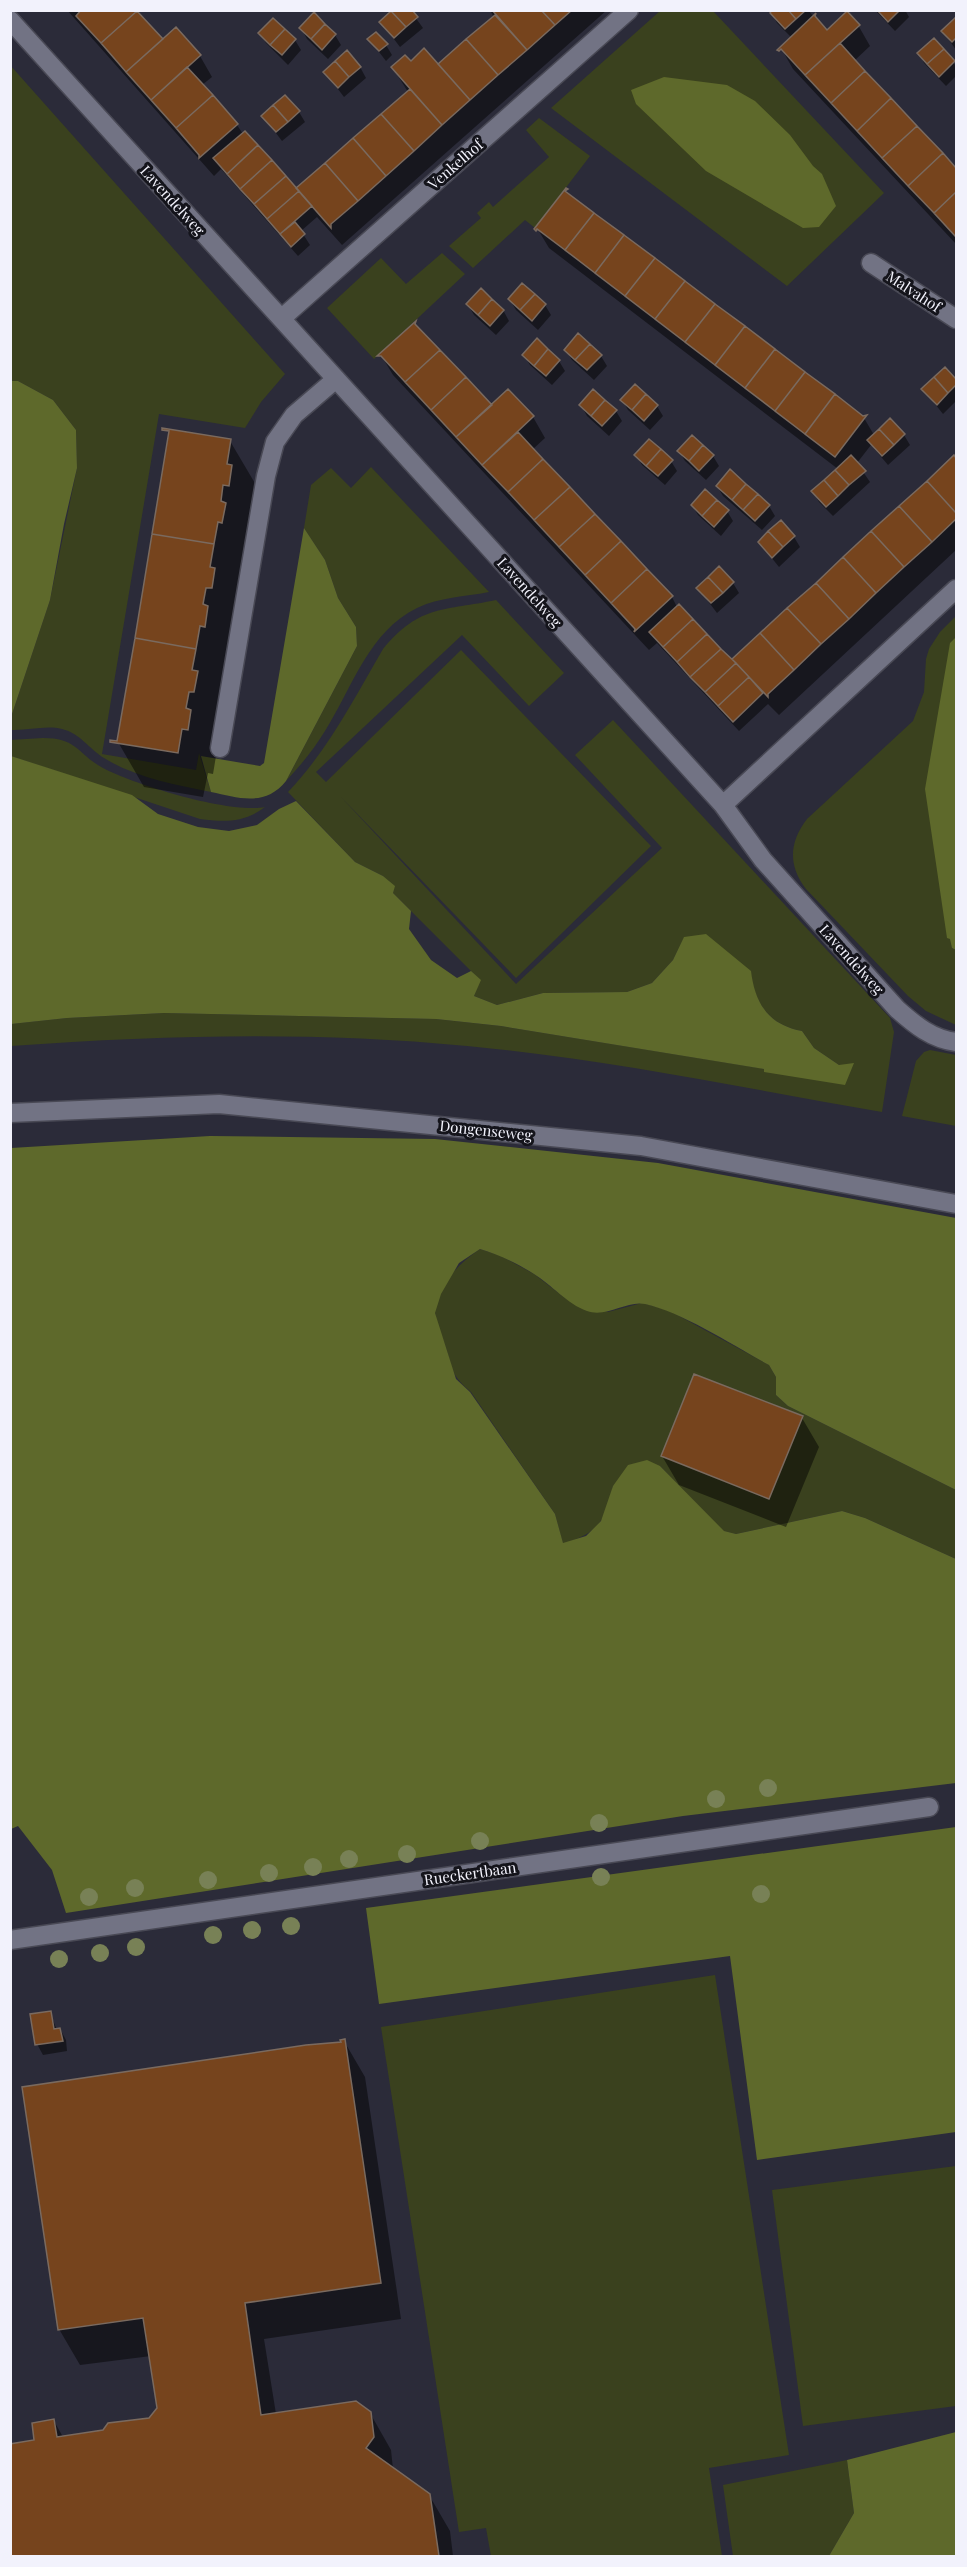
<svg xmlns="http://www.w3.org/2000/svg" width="967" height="2567" font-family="'Playfair Display',serif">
	<rect width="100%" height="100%" fill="#2b2b39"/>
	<path fill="#3a411e" d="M660,11H713L884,193L787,286L551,108Z
		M10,65L285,374L261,402L245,428L159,414L102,754L196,770L199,753L211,792C176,785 134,777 104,758C89,749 80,733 62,729C45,725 27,731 11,730V717L50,600L77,468L76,430L53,400L18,381H11Z
		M539,118L590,156L535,228L525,220L473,268L449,246L481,218L477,213L489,202L493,207L549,157L526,130Z
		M442,253L465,274L374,359L327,308L381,258L406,284Z
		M371,467L489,592C464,597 440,597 417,608C369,631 352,688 325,731C314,749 301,765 286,781L357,646L356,627L338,598L325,560L304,528L311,485L331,468L351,488Z
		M496,600L564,673L529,706L462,635L316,772L326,782L461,650L651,846L516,978L340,796L516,984L662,848L575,755L613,720L890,1018L894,1032L882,1112C744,1088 606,1059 467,1046C314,1031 163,1035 11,1046L10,1024L67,1018L164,1013L436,1019L501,1026L765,1069L764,1071L839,1065L814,1048L802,1031C769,1025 755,1004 750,971L684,938L673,960L652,983L627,992L543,993L497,1005L474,996L480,980L393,893L394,886L383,876L355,862L288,792C328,750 354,699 383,649C420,604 445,611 496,600Z
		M956,616V939L952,948L956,950V1025L926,1011L908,996L806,889C788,866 789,842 807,819L913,721L924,692L926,659L929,649L940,632Z
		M43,738C78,738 77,754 103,768C135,785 230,814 265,807C244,823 224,822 200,819L11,756L10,740Z
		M930,1050L956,1055V1126L902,1116L916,1061L924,1052Z
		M480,1249L501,1256L534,1274L565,1298L608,1312L642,1303L668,1310L769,1365L776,1377V1395L788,1406L956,1490V1559L865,1518L842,1511L736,1534L723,1531L660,1466L613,1486C605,1522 599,1532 563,1544L555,1514L471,1392C452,1376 453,1371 446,1348C443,1338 435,1323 435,1312C437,1285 459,1263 480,1249Z
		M715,1975L789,2455L709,2468L722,2556H491L486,2528L459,2532L381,2027Z
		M956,2166V2406L803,2426L772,2190Z
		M847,2460L854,2513L829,2556H733L723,2485Z"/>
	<path fill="#5e692b" d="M664,77L727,85L755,101L790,135L813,166L822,174L836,206L819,227L803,228L706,171L636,104L631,90Z
		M11,381H18L53,400L76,430L77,468L64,524L50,600L11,717Z
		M304,528L325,560L338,598L356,627L357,646L286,781C265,807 239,798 211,792L201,756L260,766L264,763Z
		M956,637V950L952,948L950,939L947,938L925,789L950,643Z
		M11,756L132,795L158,814L198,827L229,831L257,825L279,809L296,801L355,862L383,876L395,886L393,893L411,911L409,929L431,960L457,978L471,971L481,980L474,996L497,1005L543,993L627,992L652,983L673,960L684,937L706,934L751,971C755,1004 769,1025 802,1031L814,1048L839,1065L854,1063L845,1085L764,1072V1069L501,1026L436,1019L164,1013L67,1018L11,1024Z
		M210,1136L435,1139L658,1163L956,1218V1490L788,1406L776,1395V1377L769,1365C734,1346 682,1312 645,1304C627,1300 607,1318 587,1311C567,1304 552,1285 534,1274C517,1263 499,1255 480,1249L459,1263L441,1294L435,1313L456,1379L470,1392L555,1514L563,1543L586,1536L601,1521L613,1486L628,1465L647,1460L660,1466L724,1531L736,1534L842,1511L865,1518L956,1559V1783L683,1816L66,1913L52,1870L18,1826L11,1829V1148Z
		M956,1827V2132L757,2160L730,1956L379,2004L366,1908Z
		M956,2432V2556H829L854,2513L847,2460Z"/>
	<path fill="#0007" d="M67,10H135L163,42L176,29L200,56L212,77L202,85L237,125L243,134L300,195L408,92L393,68L410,63L438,66L494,18L490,10H607L342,245L317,217L301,231L310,245L298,256L221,169L214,176Z
		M394,10H410L423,28L400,47L381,22Z
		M774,10H808L827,32L858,25L870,46L854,61L956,170V244L793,69L781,48L792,38L777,23L772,13Z
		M875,10H905L909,17L895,31Z
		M956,19V50L943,31Z
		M273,20L295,40L301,50L288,65L266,43L260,33Z
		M301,28L335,35L341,45L328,59L307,39Z
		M369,39L386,45L392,55L386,61Z
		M933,40L956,66V76L946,86L924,63L919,53Z
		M360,67L366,78L344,97L325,72Z
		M299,112L305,122L282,141L263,116Z
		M537,228L864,418L874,435H904L910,445L888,465L871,445L857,463L870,482L833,516L819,502L813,492L838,469L549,248Z
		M510,300L545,305L551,315L538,330L516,310Z
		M468,305L503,310L509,321L496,335L474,315Z
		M566,350L601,356L607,366L594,380L572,360Z
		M381,355L492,407L508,391L533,417L545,438L532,450L672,597L677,607L737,667L734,659L956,456V550L779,715L768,704L739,731L657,643L649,650L393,375Z
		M524,355L559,361L565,371L552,385L530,365Z
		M945,369L956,381V401L943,414L923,389Z
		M593,391L616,411L622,421L609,436L587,416L581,405Z
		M622,400L657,406L663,416L650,430L628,410Z
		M230,441L256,485L212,748L216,756L213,774L208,773L203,797L144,787L118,742Z
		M679,451L713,456L719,466L706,480L685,461Z
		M636,455L671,461L677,471L665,485L642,465Z
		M717,486L769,506L775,516L762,530L723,496Z
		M692,505L727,511L733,521L721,536L698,515Z
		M794,537L800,547L779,567L759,542Z
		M733,583L739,593L717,613L698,588Z
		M802,1418L819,1447L786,1527L679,1485L662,1456Z
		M50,2013L57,2030L60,2029L66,2040L67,2051L43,2055L37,2044Z
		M344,2041L365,2077L401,2319L264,2339L276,2414L370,2413L391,2450L393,2469L429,2495L450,2531L453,2556H10V2445L35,2441L54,2421L63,2437L103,2431L150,2419L159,2408L151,2356L80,2365L59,2329Z"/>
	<path fill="#76441d" stroke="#7a6a5f" stroke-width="1.5" d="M81,10H137V11L101,43L76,16Z
		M412,10L418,17L406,27L391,11Z
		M492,10H541L555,25L527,50Z
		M541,10H572L555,25Z
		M772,10H788L796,19L785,29L770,13Z
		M788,10H806L796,19Z
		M877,10H900L888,22Z
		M137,11L163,39L126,72L101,43Z
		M391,11L406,27L394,38L379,22Z
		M847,11L860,25L805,75L781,49L779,51L777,50L816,13L815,16L827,30Z
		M314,12L325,24L311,39L299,28Z
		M495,15L527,50L498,75L466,39Z
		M956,17V38L952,42L941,31Z
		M273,18L285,29L270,45L258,33Z
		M325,24L336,34L322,50L311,39Z
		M176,27L201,55L151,100L126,72Z
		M285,29L296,39L282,55L270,45Z
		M376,32L388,44L379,51L367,39Z
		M934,38L944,49L927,64L917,53Z
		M466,39L498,75L470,100L438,64Z
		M840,43L865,71L831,103L805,75Z
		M424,48L470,100L442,125L391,67L405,55L411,61Z
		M944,49L955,61L939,77L927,64Z
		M347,50L361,67L349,77L335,61Z
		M335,61L349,77L338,88L323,72Z
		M187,67L213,95L176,128L151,100Z
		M865,71L891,98L857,131L831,103Z
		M410,89L442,125L414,151L381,114Z
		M213,95L238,124L199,158V155L176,128Z
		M285,95L300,111L288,122L273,105Z
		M891,98L917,126L882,158L857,131Z
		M273,105L288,122L276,132L261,116Z
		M381,114L414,151L386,176L353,138Z
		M917,126L943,153L908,186L882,158Z
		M245,131L258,145L227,174L213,158Z
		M353,138L386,176L358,201L325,163Z
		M258,145L272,160L240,189L227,174Z
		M943,153L956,168V192L934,213L908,186Z
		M272,160L286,176L254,204L240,189Z
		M325,163L358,201L331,224V228L296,188Z
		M286,176L299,191L267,219L254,204Z
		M566,188L568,189L565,191L594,213L565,250L537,229L536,231L534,229Z
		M299,191L312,206L280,234L267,219Z
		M956,192V237L934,213Z
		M594,213L624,235L595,273L565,250Z
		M295,222L305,234L291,247L280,234Z
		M624,235L655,258L625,296L595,273Z
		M655,258L685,281L655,319L625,296Z
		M685,281L715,304L685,342L655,319Z
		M522,283L535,294L520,310L508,299Z
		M481,288L492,299L478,315L466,304Z
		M535,294L546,304L532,321L520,310Z
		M492,299L504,310L490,326L478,315Z
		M715,304L745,326L715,365L685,342Z
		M416,321L415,324L440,350L405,382L381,356H377Z
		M745,326L775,349L745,388L715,365Z
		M578,333L590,344L575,360L564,350Z
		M537,338L548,349L534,366L522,355Z
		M590,344L602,355L587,370L575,360Z
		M548,349L560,360L546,376L534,366Z
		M775,349L805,372L775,411L745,388Z
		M440,350L466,377L431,410L405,382Z
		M945,367L956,379V385L948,393L934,377Z
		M805,372L835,394L805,434L775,411Z
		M466,377L492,405L456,437L431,410Z
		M934,377L948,393L937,405L921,389Z
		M635,384L646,394L632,410L620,400Z
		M508,389L534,416L482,465L456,437Z
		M593,389L605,400L591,416L579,405Z
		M646,394L658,405L644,421L632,410Z
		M835,394L863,416L867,415L835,457L805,434Z
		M605,400L617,410L602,426L591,416Z
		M890,418L905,434L894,445L879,429Z
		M162,428L231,439L227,464L232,465L229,486L223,485L221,501L226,503L222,523L218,522L214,544L152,534L169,431L162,430Z
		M879,429L894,445L882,456L867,440Z
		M518,432L543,459L508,492L482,465Z
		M692,435L703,445L689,461L677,451Z
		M649,439L661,449L646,466L634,455Z
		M703,445L714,455L699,471L689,461Z
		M661,449L673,460L658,476L646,466Z
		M851,455L866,471L849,485L835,470Z
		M954,455L956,458V513L927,481Z
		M543,459L570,487L534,520L508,492Z
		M730,469L746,484L732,500L716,486Z
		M835,470L849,485L838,496L824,480Z
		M824,480L838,496L826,507L811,491Z
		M927,481L956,513V519L932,542L899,506Z
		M746,484L758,494L743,510L732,500Z
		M570,487L595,514L559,547L534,520Z
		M705,489L717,500L702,516L691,505Z
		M758,494L770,505L755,521L743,510Z
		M717,500L729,510L714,527L702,516Z
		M899,506L932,542L904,567L871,531Z
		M595,514L621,541L585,575L559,547Z
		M781,520L795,536L783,547L768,531Z
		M768,531L783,547L772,558L758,542Z
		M871,531L904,567L876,593L843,557Z
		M152,534L214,544L210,567L215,568L212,588H206L203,604L208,606L205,627L200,626L196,649L135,638Z
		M621,541L647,569L611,603L585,575Z
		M843,557L876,593L849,619L816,583Z
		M719,566L734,582L723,593L708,577Z
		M647,569L673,596L634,632L635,629L611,603Z
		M708,577L723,593L711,603L696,588Z
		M816,583L849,619L821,644L787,608Z
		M679,604L693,619L663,647L649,632Z
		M787,608L821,644L794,670L760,633Z
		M693,619L707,634L677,662L663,647Z
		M760,633L794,670L768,694V697L732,659Z
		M707,634L721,649L690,677L677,662Z
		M135,638L196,649L192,670L198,671L194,692H189L186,708L191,710L188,730L182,729L178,753L110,742V740L117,741Z
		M721,649L736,663L705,692L690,677Z
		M736,663L749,677L718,706L705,692Z
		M749,677L763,693L733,722L718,706Z
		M694,1374L803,1416L769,1499L661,1456Z
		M51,2011L54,2029L60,2028L63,2041L35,2045L30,2014Z
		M345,2039L381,2283L245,2303L261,2415L356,2401L371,2412L374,2437L366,2448L430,2494L439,2556H10V2444L34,2440L32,2423L54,2419L57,2437L103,2430L108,2423L149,2418L157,2408L143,2318L58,2330L22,2087L306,2045L341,2042L340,2040Z"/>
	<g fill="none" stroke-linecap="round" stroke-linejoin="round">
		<defs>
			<path id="street" d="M10,20L723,805L763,860L897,1009C915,1025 932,1039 956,1042
				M871,263L956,319
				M282,318L629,10
				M220,748L266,476L275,442L294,415L336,379
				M723,805L956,589
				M10,1940L929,1807"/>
			<path id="secondary" d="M10,1113L219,1104L641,1146L956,1204"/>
		</defs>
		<use href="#street" stroke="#494955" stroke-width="21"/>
		<use href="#secondary" stroke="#494955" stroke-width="21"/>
		<use href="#street" stroke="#727384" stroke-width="18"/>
		<use href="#secondary" stroke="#727384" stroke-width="18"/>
	</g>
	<g fill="#788156">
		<circle cx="768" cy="1788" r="9"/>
		<circle cx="716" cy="1799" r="9"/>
		<circle cx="599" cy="1823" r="9"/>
		<circle cx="480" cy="1841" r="9"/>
		<circle cx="407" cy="1854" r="9"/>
		<circle cx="349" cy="1859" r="9"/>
		<circle cx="313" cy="1867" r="9"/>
		<circle cx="269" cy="1873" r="9"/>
		<circle cx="601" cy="1877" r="9"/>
		<circle cx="208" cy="1880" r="9"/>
		<circle cx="135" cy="1888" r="9"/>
		<circle cx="761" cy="1894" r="9"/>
		<circle cx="89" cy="1897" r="9"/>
		<circle cx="291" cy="1926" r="9"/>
		<circle cx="252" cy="1930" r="9"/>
		<circle cx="213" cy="1935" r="9"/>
		<circle cx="136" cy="1947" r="9"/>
		<circle cx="100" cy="1953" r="9"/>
		<circle cx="59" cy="1959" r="9"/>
	</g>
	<g text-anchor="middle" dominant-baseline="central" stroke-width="6" stroke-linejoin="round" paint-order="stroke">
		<g font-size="15" fill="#f2f2fc" stroke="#14141b">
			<text transform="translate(455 164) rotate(-41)">Venkelhof</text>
			<text transform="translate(173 200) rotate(48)">Lavendelweg</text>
			<text transform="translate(914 291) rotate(33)">Malvahof</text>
			<text transform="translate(530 592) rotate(48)">Lavendelweg</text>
			<text transform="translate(852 959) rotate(48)">Lavendelweg</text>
			<text transform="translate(486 1130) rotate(6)">Dongenseweg</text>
			<text transform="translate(470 1873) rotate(-8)">Rueckertbaan</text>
		</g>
	</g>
	<rect width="967" height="2567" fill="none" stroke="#f2f2fc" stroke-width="24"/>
</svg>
